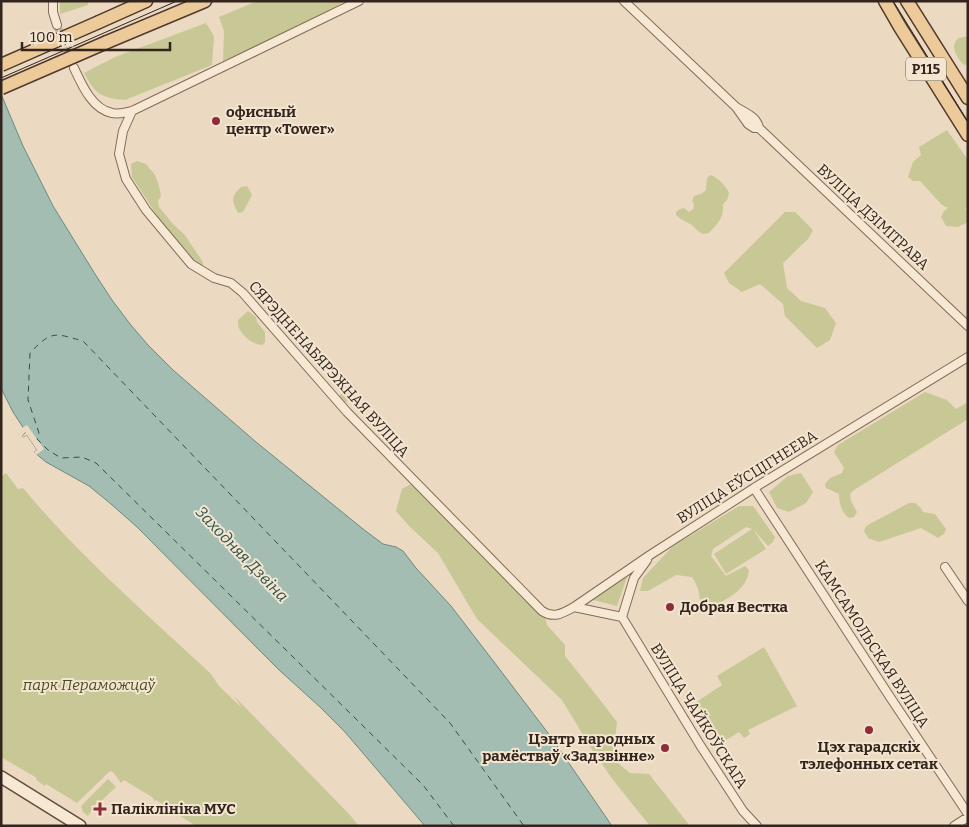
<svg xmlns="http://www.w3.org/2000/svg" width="969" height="827" font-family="Bitter,serif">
	<rect width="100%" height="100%" fill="#ebd9c1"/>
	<path fill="#c7c895" d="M60,1H88V5L60,14Z
		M257,1H345L315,19L223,61L224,31L219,17Z
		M206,23L214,36L212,65L125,100C101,98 95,94 84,73L115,57Z
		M968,36V64L964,65C958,59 948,45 959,38C962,37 965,37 968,36Z
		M947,130L968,160V208L964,209L966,210L968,209V222L958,227L946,226L941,217L944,211L948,208L942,205L920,181H913L908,177L913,162L921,155L919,147Z
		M137,161L146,164L155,175L159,186L161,196L158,201L159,207L173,224L184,234L203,262V265H199L189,256L158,217L132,177L131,164Z
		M711,175C719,179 725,185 729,193L727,200L723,204C724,218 718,223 709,233L703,234L698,231L692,225L681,219L676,215V212L680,209L684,208L689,212L693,209L694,204L692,201L694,196L701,194L706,190L707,178Z
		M247,186L252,195L250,199L243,212L238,213C231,200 231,197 241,187Z
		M785,212H795L813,230L808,239L783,263L787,288L801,301L825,308L836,323L830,340L817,348L785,316L783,304L760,284L742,292L729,283L724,273Z
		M248,311L256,317L257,322L265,332V342L262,345C254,345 242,336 239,328C238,327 238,322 238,320Z
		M353,384L359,391L345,403L339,396Z
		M925,392L947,400L956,409L968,402V419L854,490L850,494L851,501L857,512L854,517L849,518C841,512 839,503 839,494L826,488L825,484L830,478L842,473L844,468L834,452L838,445Z
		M1,473L3,475L6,473L18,489L23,488C79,556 147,614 211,674L219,686L242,708L234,696L350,815L359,826H196L176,813L175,814L172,810L156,800L155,801L152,797L124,780L121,783L114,773L110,771L77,803L46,784L45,786L36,780L37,778L1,757Z
		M801,473L813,492L806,503L789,512L777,508L769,492L788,476Z
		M411,484L522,598L545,617L547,625L565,645V656L597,696L617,722L613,759L630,773L649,774L690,826H650L613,780L591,748L562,700L477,619L438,553L409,526L396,511L402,489Z
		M909,503H915L921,508L923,512L935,514L946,529L944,534L938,538L921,528L879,542L868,538L864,531L866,526Z
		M739,506H753L775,537L773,542L768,546L753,529L766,549L726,574L714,554L752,529L746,527L713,549L711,556L726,576L745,566L749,570C747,590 728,598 712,607C697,604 701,600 698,589C696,584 694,580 692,577L676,575L648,591H640L643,578L672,547Z
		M627,577L617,606L593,600Z
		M764,647L797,706L748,730L750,734L744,738L739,732L720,744L695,703L722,685L717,676Z
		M108,779L116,787L99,803L97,802L88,816L83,812L81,806Z"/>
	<path fill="#a3bdb3" stroke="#6b8a7f" d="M1,94L23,146L53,206L95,274L112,300L130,324L148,345L173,370L256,442L363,529L383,544L396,547L403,551L416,568L451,606L494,662L551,737L612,826H425L345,732L320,707L278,669L137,527L111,504L89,486L46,462L34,452L37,450L27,435L23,437L22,436L26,432L13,412L1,388Z"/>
	<path fill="#ebd9c1" d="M27,425L44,449L36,455L34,452L37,450L27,435L23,437L22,436L26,433L22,428Z"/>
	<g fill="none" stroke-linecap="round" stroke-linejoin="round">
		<path stroke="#2d524c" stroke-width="1" stroke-dasharray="6 5" stroke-linecap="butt" d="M454,826L423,785L96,463L82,457L61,458L48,450L37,439L39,433L28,400L30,353C52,330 54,333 83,341L450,723L524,826"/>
		<path stroke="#c6b5a0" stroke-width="8" stroke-dasharray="8 4" stroke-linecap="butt" d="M57,25L72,62"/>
		<defs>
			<path id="street" d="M53,1V12L57,25
				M624,1L736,107L748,124L754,128H759
				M74,68C82,85 92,109 112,113C118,115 126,112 132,111L359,1
				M736,107C746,113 757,117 759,128L968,326
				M132,111L123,131L119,154L126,179L146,210L191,264L214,278L231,283L243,293L347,412L542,611C554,619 563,613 574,607L650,555L754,488L968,357
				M754,488L890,697L968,814
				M945,567L968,601
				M574,607L622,617L700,745L743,811L757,826
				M622,617L634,578L647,560
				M954,826L968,817"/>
			<path id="secondary" d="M1,777L80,826"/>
			<path id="primary" d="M885,1L900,27L968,135
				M907,1L968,98
				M99,22L146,1
				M107,42L205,1"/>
		</defs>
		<use href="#street" stroke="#836b5a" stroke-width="10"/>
		<use href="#secondary" stroke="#644c3d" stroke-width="14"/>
		<use href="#primary" stroke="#503a2e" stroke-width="15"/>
		<use href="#street" stroke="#f6e8d3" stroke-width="8"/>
		<use href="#secondary" stroke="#f6e8d3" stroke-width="11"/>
		<use href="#primary" stroke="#ecca9a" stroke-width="12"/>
		<path stroke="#33251d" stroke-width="1" d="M893,1L968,122
			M1,78L177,1"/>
		<defs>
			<path id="primary-bridge" d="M1,65L99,22
				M1,88L107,42"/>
		</defs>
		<use href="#primary-bridge" stroke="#503a2e" stroke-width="15" stroke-linecap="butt"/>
		<use href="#primary-bridge" stroke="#ecca9a" stroke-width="12"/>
	</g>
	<g fill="#8e2d39" stroke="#f3e5d0" stroke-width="2">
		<circle cx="216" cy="121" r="5"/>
		<circle cx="670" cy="607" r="5"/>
		<circle cx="869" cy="730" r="5"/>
		<circle cx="665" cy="748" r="5"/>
		<path d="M97.5 801.5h5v5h5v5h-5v5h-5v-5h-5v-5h5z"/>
	</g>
	<g text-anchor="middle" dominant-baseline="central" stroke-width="4" stroke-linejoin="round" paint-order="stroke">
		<rect fill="#f3e5d0" stroke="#6d5f53" stroke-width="1" x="906" y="57.5" width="40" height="23" rx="4"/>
		<g font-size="14" font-weight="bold" fill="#33251d">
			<text x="926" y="69">Р115</text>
		</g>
		<g font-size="15" font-weight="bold" fill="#33251d" stroke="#f3e5d0" text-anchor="start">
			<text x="226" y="112">офисный<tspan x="226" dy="17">центр «Tower»</tspan></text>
			<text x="680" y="607">Добрая Вестка</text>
			<text x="655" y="739" text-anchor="end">Цэнтр народных<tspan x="655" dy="17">рамёстваў «Задзвінне»</tspan></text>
			<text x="869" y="747" text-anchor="middle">Цэх гарадскіх<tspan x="869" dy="17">тэлефонных сетак</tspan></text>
			<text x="111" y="809">Паліклініка МУС</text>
		</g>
		<g font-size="15" fill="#33251d" stroke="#f3e5d0">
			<text transform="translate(873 217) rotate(43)">ВУЛІЦА ДЗІМІТРАВА</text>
			<text transform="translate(329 369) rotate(48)">СЯРЭДНЕНАБЯРЭЖНАЯ ВУЛІЦА</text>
			<text transform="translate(747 477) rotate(-32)">ВУЛІЦА ЕЎСЦІГНЕЕВА</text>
			<text transform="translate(872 644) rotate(57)">КАМСАМОЛЬСКАЯ ВУЛІЦА</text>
			<text transform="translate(699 716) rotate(58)">ВУЛІЦА ЧАЙКОЎСКАГА</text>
		</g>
		<g font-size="15" font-style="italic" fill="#484e25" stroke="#f3e5d0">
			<text x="89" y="685">парк Пераможцаў</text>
		</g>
		<g font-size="16" font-style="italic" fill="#2d524c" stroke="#f3e5d0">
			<text transform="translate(242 554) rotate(46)">Заходняя Дзвіна</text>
		</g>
	</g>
	<rect width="969" height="827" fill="none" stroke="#33251d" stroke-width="5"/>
	<path d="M22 42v8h148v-8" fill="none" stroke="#33251d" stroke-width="2.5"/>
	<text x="30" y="42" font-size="15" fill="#33251d" stroke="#f3e5d0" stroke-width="4" paint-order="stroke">100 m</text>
</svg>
